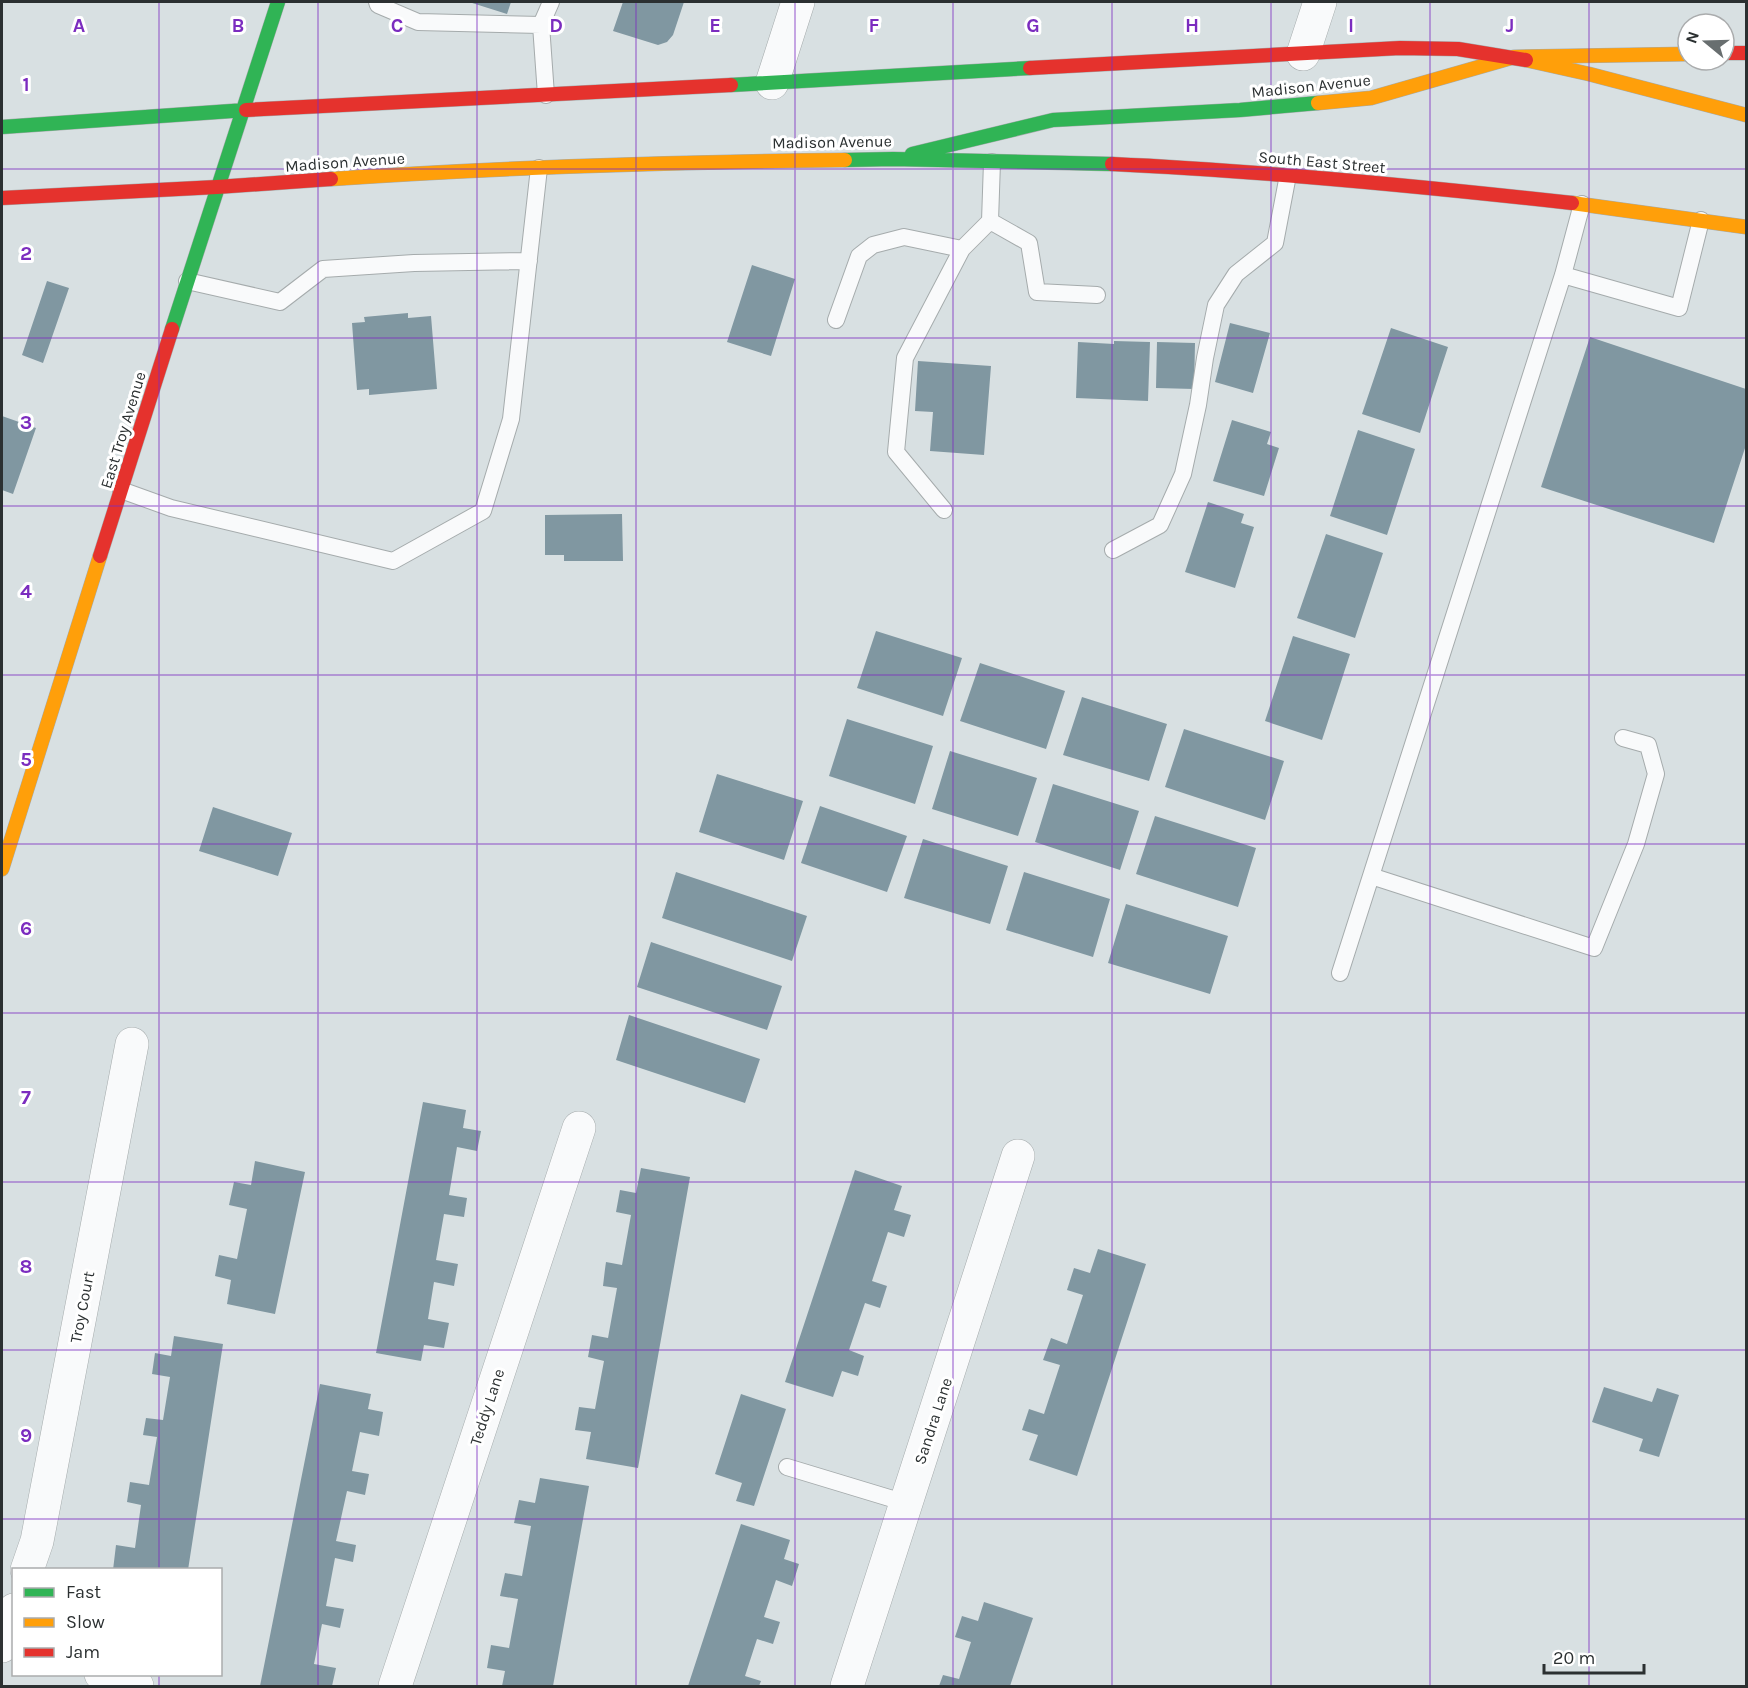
<svg xmlns="http://www.w3.org/2000/svg" width="1748" height="1688" font-family="Karla,sans-serif">
	<rect width="100%" height="100%" fill="#d8e0e2"/>
	<path fill="#8097a1" d="M469,2H511L507,14Z
		M623,2H684L673,35L667,42L658,45L613,31Z
		M752,265L795,279L771,356L727,342Z
		M47,281L69,288L43,363L22,355Z
		M408,313V318L431,316L437,389L369,395V389L357,390L352,323L365,322L364,317Z
		M1230,323L1270,333L1253,393L1215,382Z
		M1391,328L1448,347L1420,433L1362,414Z
		M1590,337L1746,389V445L1714,543L1541,487Z
		M1114,341L1150,342L1148,401L1076,398L1078,342L1114,344Z
		M1157,342L1195,343L1194,389L1156,388Z
		M918,361L991,366L984,455L930,451L933,412L915,411Z
		M2,416L36,428L13,494L2,490Z
		M1232,420L1271,432L1267,444L1279,448L1264,496L1213,481Z
		M1358,430L1415,449L1387,535L1330,516Z
		M1208,502L1244,514L1241,523L1254,527L1235,588L1185,572Z
		M622,514L623,561H564V555H545V515Z
		M1326,534L1383,553L1355,638L1297,618Z
		M876,631L962,658L943,716L857,688Z
		M1293,636L1350,654L1322,740L1265,721Z
		M980,663L1065,691L1046,749L960,721Z
		M1082,697L1167,724L1149,781L1063,755Z
		M847,719L933,746L915,804L829,776Z
		M1184,729L1284,761L1265,820L1165,787Z
		M950,751L1037,778L1018,836L932,809Z
		M717,774L803,801L784,860L699,832Z
		M1053,784L1139,811L1120,870L1035,842Z
		M820,806L907,836L887,892L801,863Z
		M213,807L292,833L278,876L199,851Z
		M1155,816L1256,848L1238,907L1136,874Z
		M923,839L1008,866L990,924L904,898Z
		M676,872L807,916L792,961L662,918Z
		M1024,872L1110,899L1093,957L1006,930Z
		M1126,904L1228,936L1210,994L1108,963Z
		M651,942L782,986L767,1030L637,987Z
		M629,1015L760,1059L745,1103L616,1060Z
		M423,1102L466,1110L463,1128L481,1131L477,1151L457,1147L449,1195L467,1198L464,1217L444,1214L436,1260L458,1264L454,1286L434,1282L428,1319L449,1323L444,1348L424,1345L421,1361L376,1353Z
		M255,1161L305,1172L275,1314L227,1304L231,1280L215,1276L219,1255L237,1259L247,1209L229,1205L234,1182L251,1185Z
		M641,1168L690,1177L638,1468L586,1459L591,1432L575,1430L579,1407L595,1409L604,1361L588,1357L592,1335L608,1338L617,1288L603,1286L605,1269L606,1262L622,1265L631,1215L616,1212L620,1190L636,1193Z
		M855,1170L902,1186L894,1210L911,1215L904,1237L888,1232L872,1281L887,1286L880,1308L865,1303L849,1350L864,1356L858,1376L842,1371L833,1397L785,1382Z
		M1098,1249L1146,1264L1077,1476L1029,1460L1038,1435L1022,1430L1029,1409L1044,1414L1060,1365L1043,1360L1051,1338L1067,1344L1083,1295L1067,1290L1074,1268L1090,1273Z
		M174,1336L223,1344L188,1570H113L116,1545L135,1548L141,1505L127,1502L130,1482L149,1485L157,1437L143,1435L146,1418L163,1420L170,1377L152,1374L155,1353L171,1356Z
		M320,1384L371,1394L368,1409L383,1412L379,1436L360,1432L352,1471L369,1474L365,1495L347,1491L336,1541L356,1545L353,1562L335,1558L326,1606L344,1609L340,1628L322,1624L314,1664L336,1668L332,1686H260Z
		M1604,1387L1652,1402L1657,1388L1679,1395L1659,1457L1639,1451L1643,1439L1592,1422Z
		M741,1394L786,1409L754,1506L736,1501L742,1483L715,1474Z
		M540,1478L589,1486L553,1686H502L505,1671L487,1668L491,1645L509,1648L518,1599L500,1596L505,1573L522,1576L531,1526L514,1523L519,1500L535,1503Z
		M741,1524L790,1540L784,1559L799,1564L792,1586L776,1580L764,1617L780,1622L773,1644L757,1639L745,1676L761,1681L759,1686H688Z
		M984,1602L1033,1618L1010,1686H939L943,1675L959,1679L971,1642L955,1637L962,1616L978,1621Z"/>
	<g fill="none" stroke-linecap="round" stroke-linejoin="round">
		<defs>
			<path id="lane" d="M377,2L378,5L418,22L541,25L551,2
				M541,25L546,95
				M990,221L1029,243L1037,292L1097,295
				M1563,275L1679,308L1701,220
				M187,281L280,302L323,269L414,263L529,261
				M836,320L859,256L873,245L904,237L962,249L990,221L992,162
				M121,490L171,508L393,561L483,511L511,419L539,168
				M944,510L896,452L905,358L962,249
				M1113,550L1160,525L1183,474L1198,405L1205,358L1216,305L1236,274L1275,243L1288,175
				M1371,876L1594,948L1636,844L1656,774L1648,745L1623,738
				M1340,973L1563,275L1582,204
				M787,1467L906,1503"/>
			<path id="street" d="M1303,54L1320,2
				M772,83L798,2
				M27,1570L37,1541L132,1044
				M2,1646L14,1610
				M101,1674L137,1686
				M395,1686L579,1128
				M847,1686L1018,1156"/>
			<path id="fast" d="M731,85L1030,68
				M2,127L246,110
				M912,154L1053,120L1240,110L1318,103
				M845,160L893,159L1112,164
				M172,329L278,2"/>
			<path id="slow" d="M1526,60L1589,74L1746,115
				M1318,103L1371,98L1514,57L1688,54
				M331,179C502,167 674,162 845,160
				M1572,203L1746,227
				M2,869L100,556"/>
			<path id="jam" d="M1724,53H1746
				M1030,68L1400,48L1458,49L1526,60
				M246,110L731,85
				M1112,164C1266,171 1419,186 1572,203
				M2,198L217,187L331,179
				M100,556L172,329"/>
		</defs>
		<use href="#lane" stroke="#a5abac" stroke-width="18"/>
		<use href="#street" stroke="#a5abac" stroke-width="34"/>
		<use href="#fast" stroke="#a5abac" stroke-width="15"/>
		<use href="#slow" stroke="#a5abac" stroke-width="15"/>
		<use href="#jam" stroke="#a5abac" stroke-width="15"/>
		<use href="#lane" stroke="#f9fafb" stroke-width="16"/>
		<use href="#street" stroke="#f9fafb" stroke-width="33"/>
		<use href="#fast" stroke="#30b455" stroke-width="14"/>
		<use href="#slow" stroke="#ff9f0a" stroke-width="14"/>
		<use href="#jam" stroke="#e5322d" stroke-width="14"/>
	</g>
	<path fill="none" stroke="#7b2cbf" stroke-width="1.5" stroke-opacity="0.55" d="M159,2V1570M318,2V1686M477,2V1686M636,2V1686M795,2V1686M953,2V1686M1112,2V1686M1271,2V1686M1430,2V1686M1589,2V1686M2,169H1746M2,338H1746M2,506H1746M2,675H1746M2,844H1746M2,1013H1746M2,1182H1746M2,1350H1746M2,1519H1746M159,1674V1686"/>
	<g text-anchor="middle" dominant-baseline="central" stroke-width="6" stroke-linejoin="round" paint-order="stroke">
		<g font-size="16" fill="#2b3031" stroke="#fff">
			<text transform="translate(1311 86) rotate(-6)">Madison Avenue</text>
			<text transform="translate(832 142) rotate(-1)">Madison Avenue</text>
			<text transform="translate(345 162) rotate(-4)">Madison Avenue</text>
			<text transform="translate(1322 162) rotate(5)">South East Street</text>
			<text transform="translate(123 430) rotate(-73)">East Troy Avenue</text>
			<text transform="translate(82 1307) rotate(-79)">Troy Court</text>
			<text transform="translate(487 1407) rotate(-72)">Teddy Lane</text>
			<text transform="translate(933 1421) rotate(-72)">Sandra Lane</text>
		</g>
	</g>
	<g font-size="20" text-anchor="middle" font-weight="bold" fill="#7b2cbf" stroke="#fff" stroke-width="6" stroke-linejoin="round" paint-order="stroke">
		<text x="79" y="32">A</text>
		<text x="238" y="32">B</text>
		<text x="397" y="32">C</text>
		<text x="556" y="32">D</text>
		<text x="715" y="32">E</text>
		<text x="874" y="32">F</text>
		<text x="1033" y="32">G</text>
		<text x="1192" y="32">H</text>
		<text x="1351" y="32">I</text>
		<text x="1510" y="32">J</text>
		<text x="26" y="91">1</text>
		<text x="26" y="260">2</text>
		<text x="26" y="429">3</text>
		<text x="26" y="598">4</text>
		<text x="26" y="766">5</text>
		<text x="26" y="935">6</text>
		<text x="26" y="1104">7</text>
		<text x="26" y="1273">8</text>
		<text x="26" y="1442">9</text>
	</g>
	<rect width="1748" height="1688" fill="none" stroke="#2b3031" stroke-width="6"/>
	<rect x="12" y="1568" width="210" height="108" fill="#ffffff" stroke="#aaacad" stroke-width="1.5"/>
	<rect x="24" y="1588" width="30" height="9" fill="#30b455" stroke="#aaacad" stroke-width="1.5"/>
	<text x="66" y="1598" font-size="18" fill="#2b3031">Fast</text>
	<rect x="24" y="1618" width="30" height="9" fill="#ff9f0a" stroke="#aaacad" stroke-width="1.5"/>
	<text x="66" y="1628" font-size="18" fill="#2b3031">Slow</text>
	<rect x="24" y="1648" width="30" height="9" fill="#e5322d" stroke="#aaacad" stroke-width="1.5"/>
	<text x="66" y="1658" font-size="18" fill="#2b3031">Jam</text>
	<g transform="translate(1706 42) rotate(289)"><circle r="28" fill="#ffffff" stroke="#aaacad" stroke-width="1.5"/>
	<path d="M0-4.5L10 22L0 15L-10 22Z" fill="#686e6f"/>
	<text y="-9" font-size="16" font-weight="bold" text-anchor="middle" fill="#2b3031">N</text>
	</g>
	<path d="M1544 1664v9h100v-9" fill="none" stroke="#2b3031" stroke-width="3"/>
	<text x="1553" y="1664" font-size="18" fill="#2b3031" stroke="#ffffff" stroke-width="4.5" paint-order="stroke">20 m</text>
</svg>
